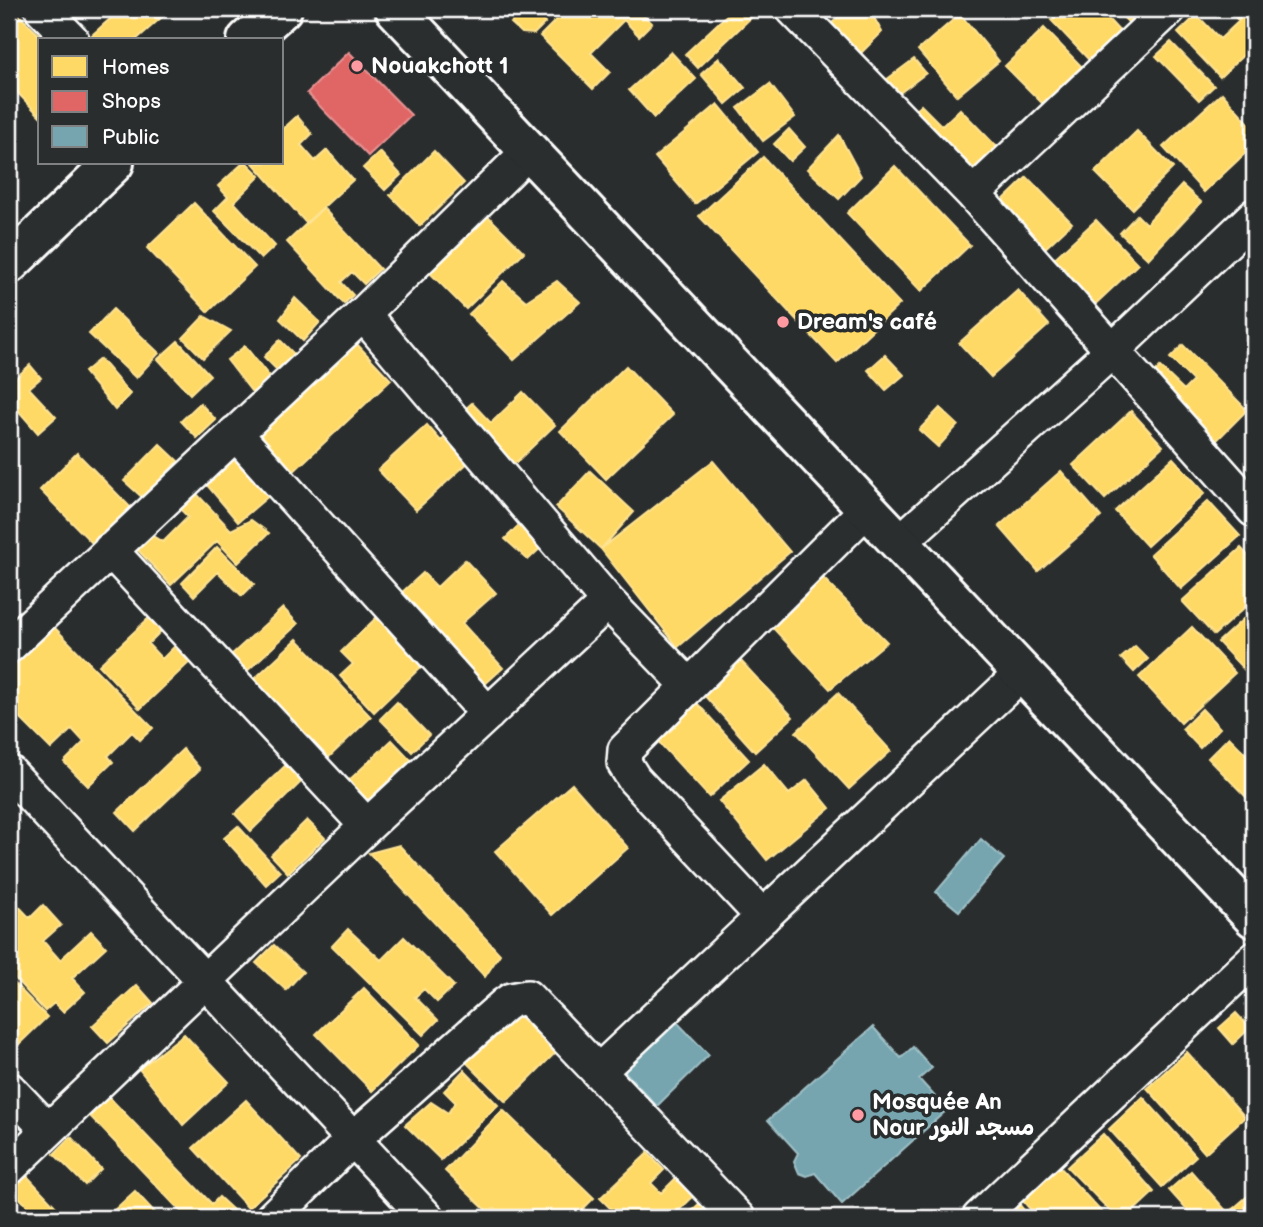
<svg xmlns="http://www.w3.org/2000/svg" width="1263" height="1227" font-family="'Balsamiq Sans','Playpen Sans Arabic',sans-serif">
	<rect width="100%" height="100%" fill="#2a2d2e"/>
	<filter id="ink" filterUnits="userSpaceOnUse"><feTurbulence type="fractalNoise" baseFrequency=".0143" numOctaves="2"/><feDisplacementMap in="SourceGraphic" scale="14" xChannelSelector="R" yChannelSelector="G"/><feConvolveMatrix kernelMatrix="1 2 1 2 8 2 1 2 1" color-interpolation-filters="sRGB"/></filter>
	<g filter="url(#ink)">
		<path fill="#ffd966" stroke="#ffe494" stroke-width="2" d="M9,9H13L44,40H40V116L9,84Z
			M121,9H171L136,40H94L91,36Z
			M525,9H529L545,23L534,34L522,33L511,23Z
			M567,9H637L652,23L639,36L624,20L591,53L610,72L593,89L540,36Z
			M733,9H752L756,13L698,68L685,54Z
			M846,9H877L872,14L882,32L856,58L826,29Z
			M1062,9H1099L1122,34L1091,62L1051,20Z
			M1115,9H1146L1130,24Z
			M1228,9H1254V45L1220,77L1178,33L1197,15L1220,39L1239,21Z
			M960,14L999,61L957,96L918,50Z
			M1044,28L1085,70L1047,108L1005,66Z
			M1171,42L1214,86L1199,100L1156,56Z
			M671,52L696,79L654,118L629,90Z
			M719,58L745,88L726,104L701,74Z
			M914,59L926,73L893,98L882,83Z
			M770,84L795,117L763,141L738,108Z
			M1222,93L1254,129V145L1204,192L1163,147Z
			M718,104L758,152L695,204L655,157Z
			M921,105L942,126L960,109L999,149L970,177L910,115Z
			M297,116L312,134L301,145L315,161L327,150L353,180L306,223L253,163H282V130Z
			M789,129L805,147L790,161L774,144Z
			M1137,131L1173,168L1132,209L1095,172Z
			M839,135L861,176L839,199L807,169Z
			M434,151L464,183L420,226L390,195Z
			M380,152L401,175L385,190L363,168Z
			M763,157L900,304L837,363L699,216Z
			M243,163H247L260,176L234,202L275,246L261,259L214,211L228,197L218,186Z
			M895,166L970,245L921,291L847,213Z
			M1027,177L1072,223L1041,252L996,207Z
			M1182,185L1201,202L1148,259L1120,233L1137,215L1146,224Z
			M194,203L255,267L208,312L147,248Z
			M323,208L380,269L364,284L352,272L341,282L353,295L344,304L287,242Z
			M482,210L524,252L466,309L424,267Z
			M1096,220L1138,264L1089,310L1047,265Z
			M503,281L526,301L557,281L580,302L514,360L469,314Z
			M1018,290L1049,325L991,377L959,343Z
			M295,298L320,322L303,341L280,319Z
			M113,309L159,353L136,378L89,334Z
			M204,316L231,331L203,358L183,338Z
			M280,340L295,355L279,372L264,357Z
			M178,341L210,375L190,394L158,359Z
			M354,341L391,380L293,472L256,433Z
			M1183,345L1247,410L1212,445L1147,380L1160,367L1184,390L1193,381L1170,358Z
			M245,346L273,381L255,396L227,360Z
			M885,355L904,375L886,390L868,370Z
			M100,359L130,394L115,410L84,372Z
			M30,365L41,378L29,388L56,417L38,433L9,400V384Z
			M626,366L673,415L606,479L560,431Z
			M523,392L555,425L507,471L456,417L472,403L491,423Z
			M200,403L216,420L197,438L181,421Z
			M940,408L958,425L938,447L919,430Z
			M1131,411L1163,446L1105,499L1073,465Z
			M427,425L441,441L449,434L472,459L416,510L378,470Z
			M160,444L178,461L143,498L124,481Z
			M231,449L270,495L238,522L206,484Z
			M77,453L136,513L99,550L40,490Z
			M1173,458L1205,493L1147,546L1115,511Z
			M713,461L790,552L678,647L601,549Z
			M590,471L634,512L601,549L556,507Z
			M1061,471L1101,517L1038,571L999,526Z
			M195,492L231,530L251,520L269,533L238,563L217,541L171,585L135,547L149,534L163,542L188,517L179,508Z
			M1208,501L1240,536L1181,589L1150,554Z
			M524,520L547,542L528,560L505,539Z
			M217,547L254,584L242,596L218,572L194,596L182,583Z
			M1241,548L1254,562V599L1214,635L1182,601Z
			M465,560L496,593L462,623L503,668L485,684L400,594L423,573L437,587Z
			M822,577L887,642L830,689L772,627Z
			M283,608L298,624L246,672L230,656Z
			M1254,609V673L1250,676L1218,642Z
			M150,617L162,630L148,644L162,659L179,642L194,658L140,709L99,665Z
			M377,617L423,665L374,712L340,676L353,664L341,652Z
			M54,627L153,728L140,740L132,732L108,756L113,762L88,786L64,762L84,742L72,729L51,749L9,707V671Z
			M1192,627L1235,673L1181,723L1139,677Z
			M297,639L371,717L326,760L252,681Z
			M1135,646L1148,659L1134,672L1121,658Z
			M740,660L793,717L755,752L703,694Z
			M838,693L891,751L849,789L796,732Z
			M397,702L429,735L412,752L380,719Z
			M696,702L749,760L709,797L656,739Z
			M1202,709L1220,728L1200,748L1182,729Z
			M1229,737L1254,762V805L1208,758Z
			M392,740L411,760L365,803L346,783Z
			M183,749L200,769L135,831L117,812Z
			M764,764L789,794L807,780L830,808L767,860L719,801Z
			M286,765L302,781L251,831L235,814Z
			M572,784L628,848L552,915L495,851Z
			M307,820L325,838L288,873L271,855Z
			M238,826L280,872L266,885L224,838Z
			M399,845L500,954L485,977L369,853Z
			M9,896L30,918L43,905L61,925L43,941L60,960L91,931L106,947L72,978L85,992L63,1012L54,1003L45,1011L9,972Z
			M348,929L381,960L404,937L454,986L437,1002L424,989L415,997L438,1020L423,1035L332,946Z
			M274,945L303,972L286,990L256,963Z
			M9,978L47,1017L9,1054Z
			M137,985L153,1003L108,1043L92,1026Z
			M364,988L419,1045L372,1091L316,1034Z
			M516,1013L555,1053L506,1102L466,1062Z
			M1236,1013L1250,1028L1233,1044L1219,1028Z
			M184,1034L229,1082L183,1125L139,1069Z
			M1187,1052L1245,1117L1205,1153L1147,1088Z
			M464,1070L498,1105L441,1160L405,1125L431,1102L448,1113L455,1102L444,1091Z
			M109,1097L212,1204L219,1197L233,1210L224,1218H187L90,1116Z
			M1143,1097L1196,1156L1162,1187L1109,1129Z
			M246,1100L301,1160L248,1208L193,1148Z
			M503,1110L594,1198L574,1218H494L445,1171Z
			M1103,1134L1154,1192L1126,1218H1117L1067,1167Z
			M71,1137L101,1169L85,1185L54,1154Z
			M648,1153L664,1170L651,1183L661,1193L678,1176L696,1194L671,1218H620L600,1198Z
			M1059,1166L1107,1218H1038L1022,1200Z
			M1191,1171L1228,1213L1249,1195L1254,1201V1218H1194L1169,1190Z
			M27,1176L58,1209L48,1218H39L12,1190Z
			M135,1191L160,1218H116L111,1213Z
			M702,1201L719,1218H684Z
			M1020,1205L1030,1218H1006Z"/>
		<path fill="#e06666" stroke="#e99494" stroke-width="2" d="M349,52L411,115L368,156L307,93Z"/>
		<path fill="#76a5af" stroke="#9fc0c7" stroke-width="2" d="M981,839L1004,859L959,911L936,892Z
			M669,1014L709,1055L657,1106L617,1063Z
			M873,1027L901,1058L913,1047L932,1068L919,1079L947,1110L842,1204L815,1173L807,1176L799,1173L794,1161L798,1153L768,1120Z"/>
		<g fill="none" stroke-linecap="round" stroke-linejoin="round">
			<defs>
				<path id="street" d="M42,9L72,40
					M793,9L973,194L1254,510
					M973,194L1169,9
					M363,314L608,602L689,686
					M235,433L488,714
					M900,542L1112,351L1254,216
					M110,550L367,826
					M9,646L363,314L530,150
					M9,772L427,1218
					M763,917L634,779L624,763L625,750L868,508
					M598,1072L1022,673
					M9,1089L48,1130
					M9,1168L367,826L608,602
					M272,1218L353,1139L504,1005L511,1000L527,997L738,1218
					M979,1218L1254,959"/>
				<path id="secondary" d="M395,9L1254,918
					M247,40L282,9
					M9,264L114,163"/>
			</defs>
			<use href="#street" stroke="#fff" stroke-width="38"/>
			<use href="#secondary" stroke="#fff" stroke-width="44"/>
			<use href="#street" stroke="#2a2d2e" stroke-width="33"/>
			<use href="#secondary" stroke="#2a2d2e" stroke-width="38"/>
		</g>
	</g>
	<g fill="#ff9aa2" stroke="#2a2d2e" stroke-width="2.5">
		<circle cx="357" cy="66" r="7"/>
		<circle cx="783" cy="322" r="7"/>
		<circle cx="858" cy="1115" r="7"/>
	</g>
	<g text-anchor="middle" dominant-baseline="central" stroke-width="7" stroke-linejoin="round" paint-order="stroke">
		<g font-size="23" font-weight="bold" fill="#fff" stroke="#2a2d2e" text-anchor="start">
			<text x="371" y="66">Nouakchott 1</text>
			<text x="797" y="322">Dream's café</text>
			<text x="872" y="1102">Mosquée An<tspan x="872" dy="26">Nour مسجد النور</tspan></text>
		</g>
	</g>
	<rect width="1263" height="1227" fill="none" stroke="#2a2d2e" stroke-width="35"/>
	<rect x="18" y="18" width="1228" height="1192" fill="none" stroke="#fff" stroke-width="2.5" filter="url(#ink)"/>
	<rect x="38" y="38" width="245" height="126" fill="#2a2d2e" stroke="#7f8182" stroke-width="2"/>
	<rect x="52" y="56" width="35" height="21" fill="#ffd966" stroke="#7f8182" stroke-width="2"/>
	<text x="102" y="74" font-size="21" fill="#ffffff">Homes</text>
	<rect x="52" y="91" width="35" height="21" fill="#e06666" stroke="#7f8182" stroke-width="2"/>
	<text x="102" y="108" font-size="21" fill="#ffffff">Shops</text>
	<rect x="52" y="126" width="35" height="21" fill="#76a5af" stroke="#7f8182" stroke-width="2"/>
	<text x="102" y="144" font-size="21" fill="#ffffff">Public</text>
</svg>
